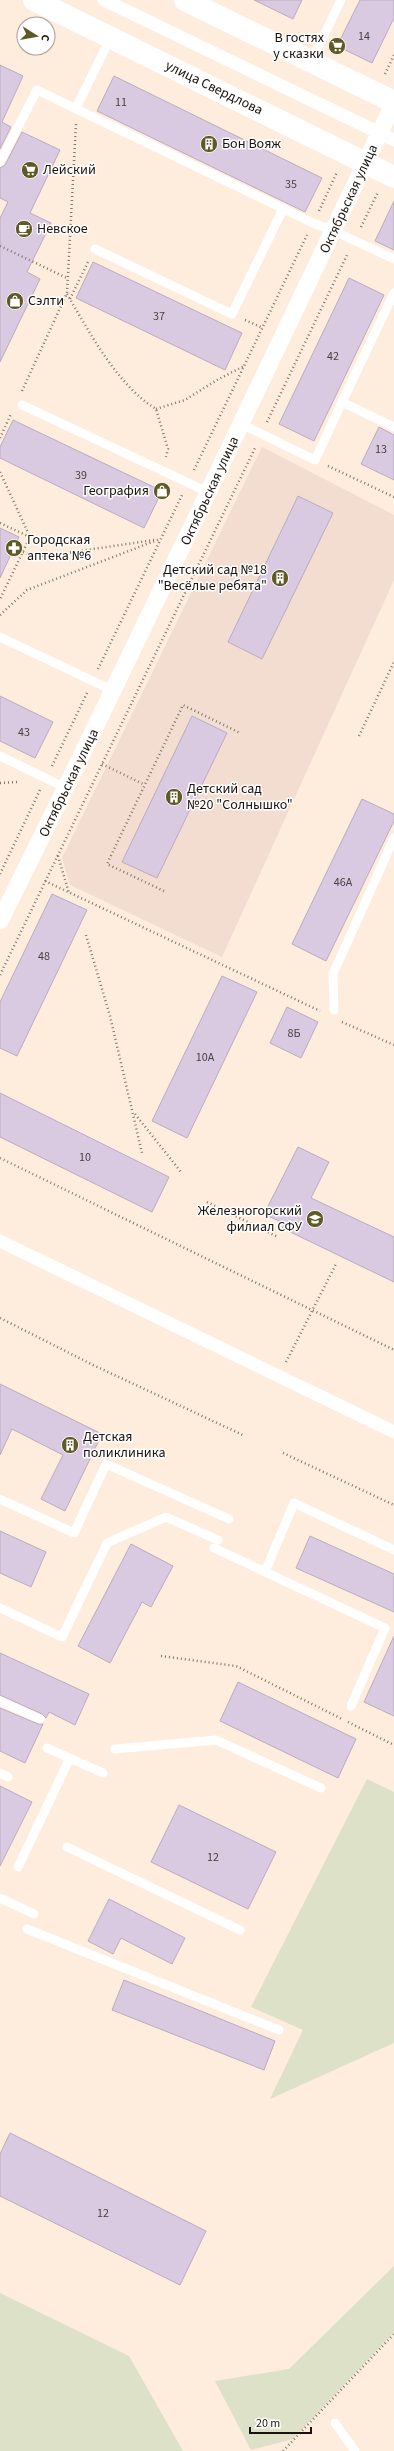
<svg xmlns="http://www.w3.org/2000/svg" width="394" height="2451" font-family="'Source Sans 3',sans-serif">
	<rect width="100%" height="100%" fill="#feecdc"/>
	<path fill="#f3dcd0" d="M262,447L394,515V580L222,957L70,885L62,858Z"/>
	<path fill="#dce1c8" d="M367,1779L394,1792V2043L270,2099L303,2030L251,2007Z
		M394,2266V2332L293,2439L251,2450L215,2381L289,2369Z
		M0,2293L129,2356L183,2451H0Z"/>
	<path fill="#dacae1" stroke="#baabc1" d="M254,0H302L293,19Z
		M360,0H394V18L372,63L337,46Z
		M0,65L23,76L2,122L11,127L0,149Z
		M114,76L322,178L305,212L97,111Z
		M22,132L60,150L30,213L51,223L27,272L40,279L0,362V218L8,202L0,198V168L5,165Z
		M394,201V250L375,241Z
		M93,262L242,333L225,370L76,298Z
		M349,278L384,295L314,441L279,424Z
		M13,420L162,491L144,528L0,458V447Z
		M379,427L394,435V480L361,464Z
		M298,496L333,513L262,659L228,642Z
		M0,528L19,537L0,578Z
		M0,696L53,722L35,758L0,741Z
		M192,716L227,733L157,878L122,862Z
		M362,799L394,814V821L326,961L292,944Z
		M52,894L87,910L17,1056L0,1048V1002Z
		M222,976L257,992L187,1138L152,1121Z
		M287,1007L318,1022L301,1058L270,1043Z
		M0,1093L169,1177L152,1212L0,1137Z
		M298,1147L329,1162L311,1198L394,1237V1282L282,1228L285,1224L264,1214Z
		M0,1384L102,1434L65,1511L41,1499L63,1455L12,1429L0,1455Z
		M0,1531L46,1552L31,1587L0,1573Z
		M310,1536L394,1574V1612L296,1568Z
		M131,1544L173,1566L151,1607L142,1602L110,1663L78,1646Z
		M394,1636V1716L364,1702Z
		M0,1653L89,1694L75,1725L49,1712L46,1718L42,1714L0,1695Z
		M238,1682L356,1739L338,1778L220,1721Z
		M0,1708L38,1724H43L25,1763L0,1751Z
		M0,1786L32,1802L0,1866Z
		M179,1805L276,1852L248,1909L151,1862Z
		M109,1899L185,1938L172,1964L121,1938L113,1954L88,1941Z
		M124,1980L275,2041L264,2070L112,2010Z
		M10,2133L206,2231L180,2285L0,2196V2154Z"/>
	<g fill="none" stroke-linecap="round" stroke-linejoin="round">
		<path stroke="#83766b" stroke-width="2.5" stroke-dasharray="1 3" stroke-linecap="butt" d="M385,74L394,55
			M319,211L337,172
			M361,227L378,192
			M0,246L67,278
			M67,294C90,333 117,385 156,409L168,449L166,457
			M70,299L88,262
			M245,320L263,328
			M22,391L67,293L76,124
			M156,409L185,400L217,380L244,366
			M267,422L348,253
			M0,438L11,414
			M328,466L394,497
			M194,470L307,235
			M0,472L30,537
			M0,523L30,537L0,599
			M23,552L33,556H46L154,540
			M0,615L27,590L160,539
			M98,669L182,495
			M359,736L394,662
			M102,764L145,785
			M52,766L87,693
			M0,783L17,782
			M58,856L69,893
			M0,874L40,790
			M45,881L320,1011
			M164,891L107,864L183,705L240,733
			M86,935L110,1016L142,1153
			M0,975L256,446
			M342,1022L394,1045
			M135,1114L181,1172
			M0,1158L394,1350
			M207,1202L278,1237
			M0,1318L93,1365L245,1436
			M286,1362L336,1264
			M283,1453L394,1505
			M161,1656L236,1666L342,1719
			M348,1722L394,1745
			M283,2451L394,2334"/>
		<path stroke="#fff" stroke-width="9" d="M311,62L341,0
			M76,108L111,37
			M0,162L37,90L313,223L334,231L394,259
			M95,249L232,314L283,209
			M342,402L394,293
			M22,405L210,493
			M241,424L315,460L342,402L394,427
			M0,637L114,691
			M0,756L66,788
			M334,1010L333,974L394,838
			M0,1499L74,1533L106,1464L229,1519
			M214,1548L385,1628L351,1706
			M265,1572L294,1503L394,1550
			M0,1608L62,1637L107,1543L166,1517L218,1540
			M0,1701L40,1719
			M47,1748L103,1773
			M115,1749L216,1740L321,1788
			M0,1773L8,1777
			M67,1847L240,1930
			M18,1867L70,1758
			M0,1898L34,1914
			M27,1929L279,2030
			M335,2423L355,2451"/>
		<path stroke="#fff" stroke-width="13" d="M104,0L394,140
			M0,1241L394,1432"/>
		<path stroke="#fff" stroke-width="17" d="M0,921C135,650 263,376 394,103"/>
		<path stroke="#fff" stroke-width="22" d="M34,0L394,177
			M185,0L394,102"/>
	</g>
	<defs>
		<symbol id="supermarket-disc" viewBox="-11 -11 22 22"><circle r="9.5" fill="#5e5925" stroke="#fff"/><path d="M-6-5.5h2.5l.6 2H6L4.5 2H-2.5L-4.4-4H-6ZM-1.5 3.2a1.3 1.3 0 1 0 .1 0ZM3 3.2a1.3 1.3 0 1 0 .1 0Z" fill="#fff"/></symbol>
		<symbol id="building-disc" viewBox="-11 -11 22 22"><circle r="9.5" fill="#5e5925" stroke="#fff"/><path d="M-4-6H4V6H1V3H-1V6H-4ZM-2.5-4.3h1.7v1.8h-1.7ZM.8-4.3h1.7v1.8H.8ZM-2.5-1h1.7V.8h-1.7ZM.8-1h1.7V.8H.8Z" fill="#fff"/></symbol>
		<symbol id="cafe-disc" viewBox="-11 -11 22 22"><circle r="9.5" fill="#5e5925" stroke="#fff"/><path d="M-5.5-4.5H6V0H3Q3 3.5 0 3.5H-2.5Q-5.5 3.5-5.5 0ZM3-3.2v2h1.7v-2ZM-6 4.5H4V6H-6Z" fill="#fff"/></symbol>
		<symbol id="shop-disc" viewBox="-11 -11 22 22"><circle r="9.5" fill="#5e5925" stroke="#fff"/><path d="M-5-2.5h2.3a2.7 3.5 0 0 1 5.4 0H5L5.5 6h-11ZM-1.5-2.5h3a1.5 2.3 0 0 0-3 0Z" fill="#fff"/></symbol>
		<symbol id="pharmacy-disc" viewBox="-11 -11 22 22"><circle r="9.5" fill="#5e5925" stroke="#fff"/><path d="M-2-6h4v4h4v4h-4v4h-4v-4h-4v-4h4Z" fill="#fff"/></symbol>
		<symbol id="university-disc" viewBox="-11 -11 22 22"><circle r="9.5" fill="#5e5925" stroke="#fff"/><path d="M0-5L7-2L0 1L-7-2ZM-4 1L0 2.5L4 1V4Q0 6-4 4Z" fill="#fff"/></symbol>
	</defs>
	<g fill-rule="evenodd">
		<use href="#supermarket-disc" x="327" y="36" width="20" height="20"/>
		<use href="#building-disc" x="199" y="134" width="20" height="20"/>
		<use href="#supermarket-disc" x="20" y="160" width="20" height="20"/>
		<use href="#cafe-disc" x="14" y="219" width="20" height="20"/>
		<use href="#shop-disc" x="5" y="291" width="20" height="20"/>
		<use href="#shop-disc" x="152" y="481" width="20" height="20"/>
		<use href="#pharmacy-disc" x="4" y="538" width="20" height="20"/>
		<use href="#building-disc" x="270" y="568" width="20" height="20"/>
		<use href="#building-disc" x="164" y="787" width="20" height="20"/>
		<use href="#university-disc" x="305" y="1209" width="20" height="20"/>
		<use href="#building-disc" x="60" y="1435" width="20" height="20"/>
	</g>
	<g text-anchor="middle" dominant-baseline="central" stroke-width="3" stroke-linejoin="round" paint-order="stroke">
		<g font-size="12" fill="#4a4041">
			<text x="364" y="36">14</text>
			<text x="121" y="102">11</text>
			<text x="291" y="184">35</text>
			<text x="159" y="316">37</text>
			<text x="333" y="356">42</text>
			<text x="381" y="449">13</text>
			<text x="81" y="475">39</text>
			<text x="24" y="732">43</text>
			<text x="343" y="882">46А</text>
			<text x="44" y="956">48</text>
			<text x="294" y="1033">8Б</text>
			<text x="205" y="1057">10А</text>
			<text x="85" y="1157">10</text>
			<text x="213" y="1857">12</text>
			<text x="103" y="2213">12</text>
		</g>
		<g font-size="14" fill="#1a120c" stroke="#fff" text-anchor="start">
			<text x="324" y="38" text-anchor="end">В гостях<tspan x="324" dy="16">у сказки</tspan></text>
			<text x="222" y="144">Бон Вояж</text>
			<text x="43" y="170">Лейский</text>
			<text x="37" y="229">Невское</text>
			<text x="28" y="301">Сэлти</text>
			<text x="149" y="491" text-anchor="end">География</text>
			<text x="27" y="540">Городская<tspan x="27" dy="16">аптека №6</tspan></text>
			<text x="267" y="570" text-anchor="end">Детский сад №18<tspan x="267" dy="16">"Весёлые ребята"</tspan></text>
			<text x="187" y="789">Детский сад<tspan x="187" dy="16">№20 "Солнышко"</tspan></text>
			<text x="302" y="1211" text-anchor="end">Железногорский<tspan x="302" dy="16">филиал СФУ</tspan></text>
			<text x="83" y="1437">Детская<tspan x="83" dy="16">поликлиника</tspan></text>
		</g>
		<g font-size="14" fill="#1a120c" stroke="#fff">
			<text transform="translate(214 88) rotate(26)">улица Свердлова</text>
			<text transform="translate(349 199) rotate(-65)">Октябрьская улица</text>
			<text transform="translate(210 491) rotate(-65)">Октябрьская улица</text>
			<text transform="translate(69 783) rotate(-64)">Октябрьская улица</text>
		</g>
	</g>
	<g transform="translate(36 36) rotate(101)"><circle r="19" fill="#ffffff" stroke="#a3a09e"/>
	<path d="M0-3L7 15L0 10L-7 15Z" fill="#5e5925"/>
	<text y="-6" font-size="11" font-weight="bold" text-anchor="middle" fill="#1a120c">С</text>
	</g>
	<path d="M250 2427v6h61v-6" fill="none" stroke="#1a120c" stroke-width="2"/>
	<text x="256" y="2427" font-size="12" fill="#1a120c" stroke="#ffffff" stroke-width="3" paint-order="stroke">20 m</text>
</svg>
